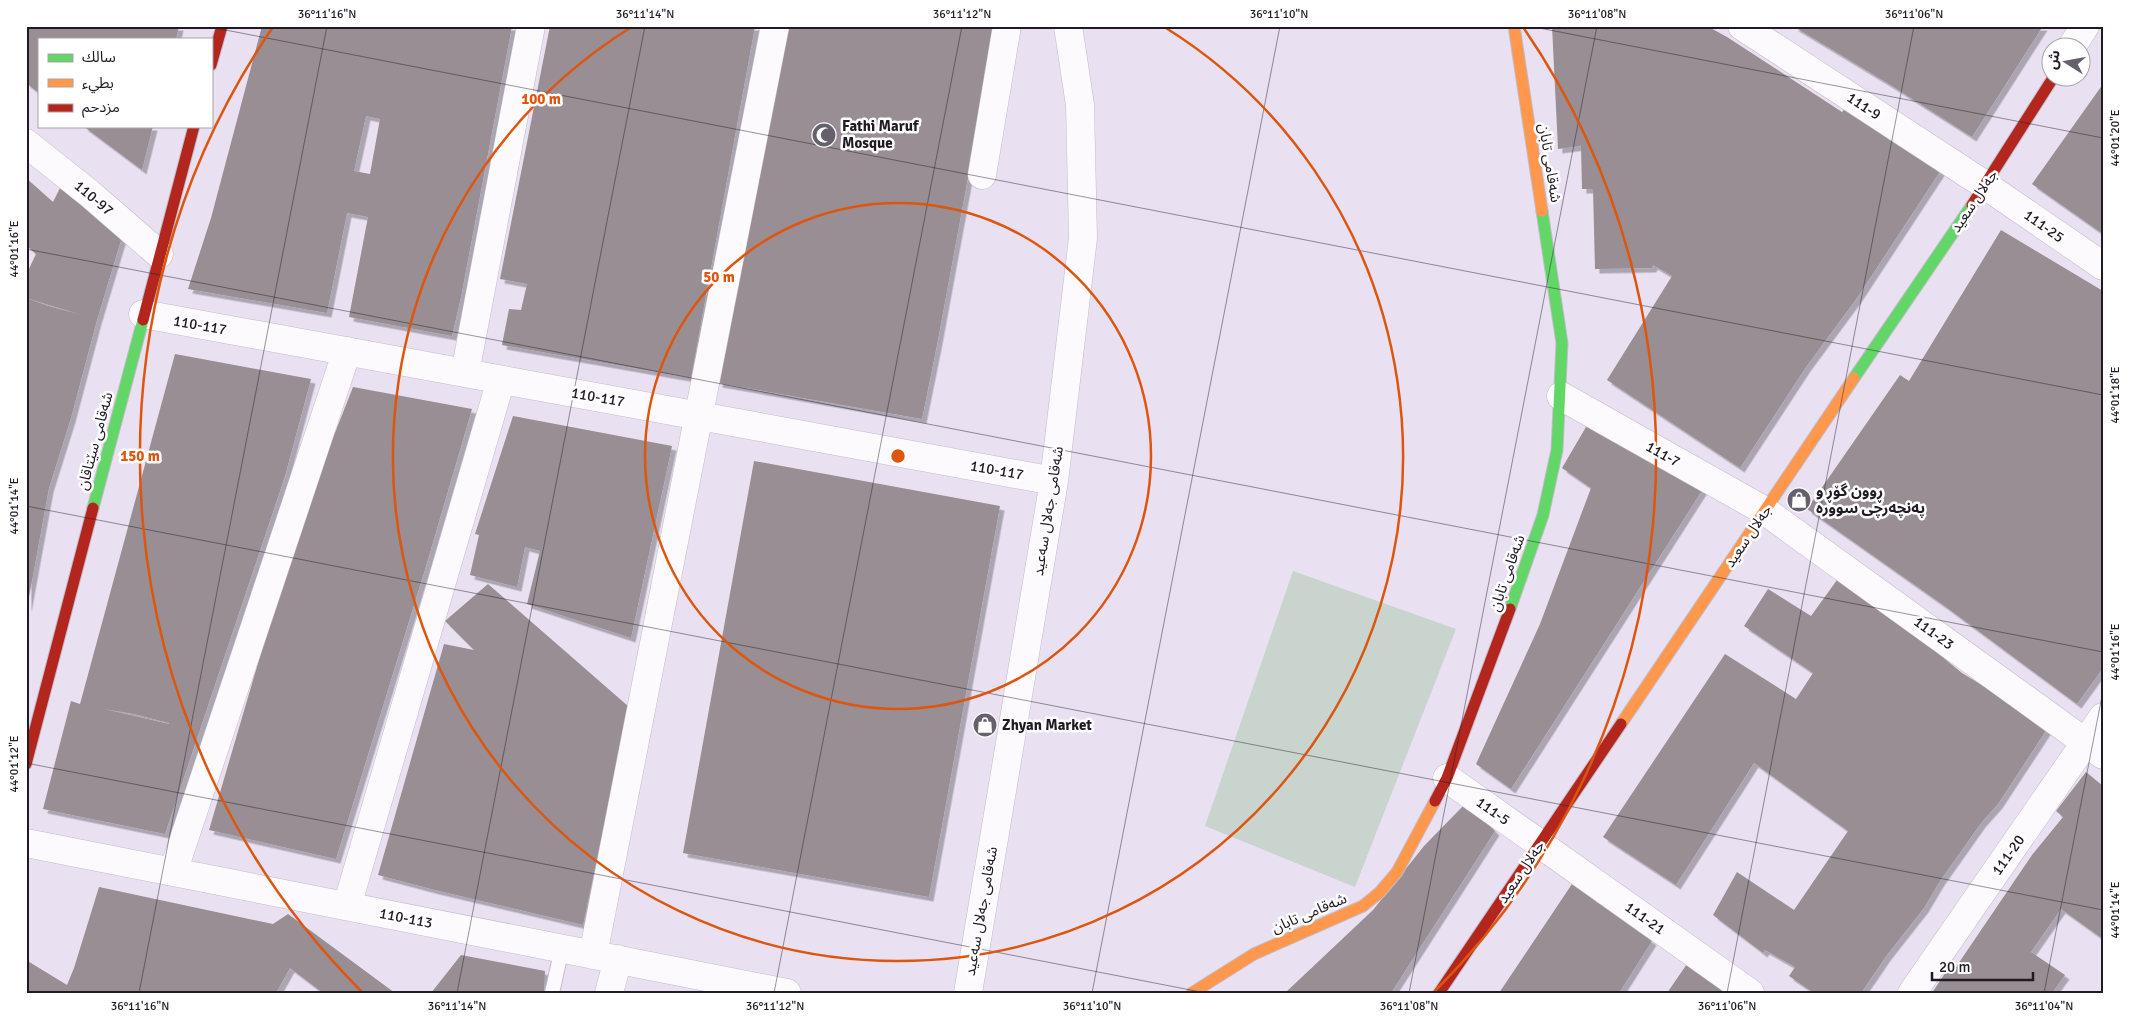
<svg xmlns="http://www.w3.org/2000/svg" width="2129" height="1019" font-family="Signika,'Noto Sans Arabic',sans-serif">
	<defs>
		<filter id="shadow"><feDropShadow dx="4.5" dy="4.5" stdDeviation="0" flood-color="#0004"/></filter>
	</defs>
	<rect width="100%" height="100%" fill="#e9e0f1"/>
	<path fill="#c9d4cf" d="M1293,571L1456,629L1355,887L1205,826Z"/>
	<path fill="#988e94" fill-rule="evenodd" filter="url(#shadow)" d="M26,26H179L176,39H39V93L26,83Z
		M262,26H512L461,297L452,336L349,317L368,217L347,213L327,313L188,289L211,218ZM366,116L380,119L370,174L354,171Z
		M550,26H755L691,378L502,345L509,309L521,310L527,284L500,279Z
		M789,26H996L937,345L922,419L718,383Z
		M1552,26H1707L1727,37L1842,112L1846,108L1941,170L1857,298L1806,367L1740,468L1607,380L1672,276L1653,265L1652,268L1595,269L1593,189H1582L1581,146L1558,149Z
		M1793,26H2043L1972,137L1889,84Z
		M2103,84V234L2032,184Z
		M83,126H153L142,170Z
		M26,178L53,202L62,184L122,237L97,320L71,418L49,488L27,608L26,298L48,306L82,315L26,298V275L36,254L26,245Z
		M2001,230L2103,291V668L2077,704L1946,607L1807,509L1900,375L1909,381Z
		M175,354L311,379L285,476L165,834L43,809L71,701L80,704ZM104,709L134,714L169,723V724Z
		M353,387L472,409L426,566L336,859L209,830L298,527Z
		M1593,415L1703,489L1511,789L1476,764L1540,624L1591,488L1562,468Z
		M513,416L672,446L631,638L527,604L540,551L525,547L517,587L470,575L479,535L475,534Z
		M754,461L1000,506L929,897L683,853Z
		M1837,580L1896,619L1962,673L2049,726L1998,804L1981,823L1940,881L1924,908L1887,955L1861,993H1814L1789,976L1795,967L1765,950L1763,953L1713,915L1737,872L1794,910L1848,831L1754,763L1676,885L1603,837L1725,654L1796,699L1813,673L1744,626L1768,589L1811,616Z
		M488,584L629,707L583,925L435,890L378,875L444,644L474,650L445,621Z
		M2086,772L2103,786V939L2061,909L2031,952L2065,975L2052,993H1932L1951,964L1956,967L2032,855L2063,817L2056,811Z
		M1466,803L1495,831L1391,993H1285L1373,910L1424,846Z
		M1572,884L1652,941L1619,993H1499Z
		M99,887L273,924L288,914L395,993H323L290,968L276,993H26V960L67,985L74,968Z
		M461,955L545,971L544,993H431Z
		M1687,964L1727,993H1667Z"/>
	<g fill="none" stroke-linecap="round" stroke-linejoin="round">
		<defs>
			<path id="lane" d="M552,993L562,948"/>
			<path id="street" d="M1742,26L1985,185L2103,266
				M2071,48L2085,26
				M26,143L90,194L159,254
				M982,175L1007,26
				M143,314L1054,481
				M465,373L531,26
				M1561,396L1765,511L2103,755
				M1447,778L1750,993
				M26,843L787,993
				M173,872L347,351
				M347,906L501,380
				M593,955L775,26
				M609,993L618,959
				M968,993L1054,481L1083,238L1080,105L1068,26
				M1912,993L2103,717"/>
			<path id="fast" d="M1854,378L1972,205
				M93,508L143,320
				M1510,609L1543,515L1557,450L1562,343L1542,211"/>
			<path id="slow" d="M1514,26L1542,211
				M1621,724L1854,378
				M1192,993L1254,954L1363,906L1380,892L1397,872L1435,801"/>
			<path id="jam" d="M211,65L222,26
				M1972,205L2053,78
				M143,320L194,126
				M26,764L93,508
				M1435,801L1447,778L1510,609
				M1439,993L1621,724"/>
		</defs>
		<use href="#lane" stroke="#c2bcc8" stroke-width="16"/>
		<use href="#street" stroke="#c2bcc8" stroke-width="29"/>
		<use href="#fast" stroke="#c2bcc8" stroke-width="13"/>
		<use href="#slow" stroke="#c2bcc8" stroke-width="13"/>
		<use href="#jam" stroke="#c2bcc8" stroke-width="13"/>
		<use href="#lane" stroke="#fcfafd" stroke-width="14"/>
		<use href="#street" stroke="#fcfafd" stroke-width="28"/>
		<use href="#fast" stroke="#63d668" stroke-width="11"/>
		<use href="#slow" stroke="#ff974d" stroke-width="11"/>
		<use href="#jam" stroke="#b3261e" stroke-width="11"/>
	</g>
	<path fill="none" stroke="#201a25" stroke-width="1" stroke-opacity="0.45" d="M205,26L2103,395M1529,26L2103,138M26,249L2103,652M26,506L2103,910M26,763L1206,993M139,993L327,26M457,993L645,26M774,993L962,26M1092,993L1280,26M1409,993L1597,26M1727,993L1914,26M2044,993L2103,691"/>
	<g fill="none" stroke="#de560d" stroke-width="2.5">
		<circle cx="898" cy="456" r="253"/>
		<path d="M1166 28A505 505 0 1 1 630 28"/>
		<path d="M362 992A758 758 0 0 1 273 27M1523 27A758 758 0 0 1 1434 992"/>
	</g>
	<defs>
		<symbol id="mosque-disc" viewBox="-11 -11 22 22"><circle r="9.5" fill="#665f6c" stroke="#fff"/><path d="M3.5-4.9A6 6 0 1 0 3.5 4.9A5 5 0 1 1 3.5-4.9Z" fill="#fff"/></symbol>
		<symbol id="shop-disc" viewBox="-11 -11 22 22"><circle r="9.5" fill="#665f6c" stroke="#fff"/><path d="M-5-2.5h2.3a2.7 3.5 0 0 1 5.4 0H5L5.5 6h-11ZM-1.5-2.5h3a1.5 2.3 0 0 0-3 0Z" fill="#fff"/></symbol>
	</defs>
	<g fill-rule="evenodd">
		<use href="#mosque-disc" x="810" y="121" width="28" height="28"/>
		<use href="#shop-disc" x="1785" y="486" width="28" height="28"/>
		<use href="#shop-disc" x="971" y="711" width="28" height="28"/>
	</g>
	<g text-anchor="middle" dominant-baseline="central" stroke-width="5" stroke-linejoin="round" paint-order="stroke">
		<g font-size="15" fill="#201a25" stroke="#fff">
			<text transform="translate(1864 106) rotate(33)">111-9</text>
			<text transform="translate(1550 163) rotate(81)">شەقامی تابان</text>
			<text transform="translate(94 198) rotate(40)">110-97</text>
			<text transform="translate(1974 201) rotate(-56)">جه‌لال سعید</text>
			<text transform="translate(2044 226) rotate(35)">111-25</text>
			<text transform="translate(200 325) rotate(10)">110-117</text>
			<text transform="translate(598 397) rotate(10)">110-117</text>
			<text transform="translate(95 441) rotate(-75)">شەقامی سێتاقان</text>
			<text transform="translate(1663 454) rotate(29)">111-7</text>
			<text transform="translate(997 470) rotate(10)">110-117</text>
			<text transform="translate(1048 511) rotate(-81)">شەقامی جەلال سەعید</text>
			<text transform="translate(1748 536) rotate(-56)">جه‌لال سعید</text>
			<text transform="translate(1507 573) rotate(-71)">شەقامی تابان</text>
			<text transform="translate(1934 633) rotate(36)">111-23</text>
			<text transform="translate(1493 811) rotate(35)">111-5</text>
			<text transform="translate(2008 855) rotate(-55)">111-20</text>
			<text transform="translate(1521 872) rotate(-56)">جه‌لال سعید</text>
			<text transform="translate(981 911) rotate(-80)">شەقامی جەلال سەعید</text>
			<text transform="translate(1309 913) rotate(-23)">شەقامی تابان</text>
			<text transform="translate(406 918) rotate(11)">110-113</text>
			<text transform="translate(1645 918) rotate(35)">111-21</text>
		</g>
		<g font-size="15" font-weight="bold" fill="#201a25" stroke="#fff" text-anchor="start">
			<text x="842" y="126">Fathi Maruf<tspan x="842" dy="17">Mosque</tspan></text>
			<text x="1816" y="491">ڕوون گۆڕ و<tspan x="1816" dy="17">پەنچەرچی سوورە</tspan></text>
			<text x="1002" y="725">Zhyan Market</text>
		</g>
	</g>
	<circle cx="898" cy="456" r="8" fill="#de560d" stroke="#fff" stroke-width="2.5"/>
	<g font-size="15" text-anchor="middle" font-weight="bold" fill="#de560d" stroke="#fff" stroke-width="5" stroke-linejoin="round" paint-order="stroke">
		<text x="541" y="104">100 m</text>
		<text x="719" y="282">50 m</text>
		<text x="140" y="461">150 m</text>
	</g>
	<rect width="2129" height="1019" fill="none" stroke="#ffffff" stroke-width="55"/>
	<rect x="38" y="38" width="175" height="90" fill="#ffffff" stroke="#a6a3a8"/>
	<rect x="48" y="54" width="25" height="8" fill="#63d668" stroke="#a6a3a8"/>
	<text x="82" y="62" font-size="15" fill="#201a25">سالك</text>
	<rect x="48" y="79" width="25" height="8" fill="#ff974d" stroke="#a6a3a8"/>
	<text x="82" y="88" font-size="15" fill="#201a25">بطيء</text>
	<rect x="48" y="104" width="25" height="8" fill="#b3261e" stroke="#a6a3a8"/>
	<text x="82" y="112" font-size="15" fill="#201a25">مزدحم</text>
	<g transform="translate(2066 62) rotate(281)"><circle r="24" fill="#ffffff" stroke="#a6a3a8"/>
	<path d="M0-4L9 19L0 12L-9 19Z" fill="#665f6c"/>
	<text y="-8" font-size="14" font-weight="bold" text-anchor="middle" fill="#201a25">ش</text>
	</g>
	<path d="M1932 972v8h101v-8" fill="none" stroke="#201a25" stroke-width="2.5"/>
	<text x="1939" y="972" font-size="15" fill="#201a25" stroke="#ffffff" stroke-width="4" paint-order="stroke">20 m</text>
	<rect x="28" y="28" width="2074" height="964" fill="none" stroke="#201a25" stroke-width="2"/>
	<g font-size="12" text-anchor="middle" fill="#201a25">
		<text x="327" y="18">36°11'16"N</text>
		<text x="645" y="18">36°11'14"N</text>
		<text x="962" y="18">36°11'12"N</text>
		<text x="1279" y="18">36°11'10"N</text>
		<text x="1597" y="18">36°11'08"N</text>
		<text x="1914" y="18">36°11'06"N</text>
		<text transform="translate(2115 138) rotate(-90)" y="4">44°01'20"E</text>
		<text transform="translate(14 249) rotate(-90)" y="4">44°01'16"E</text>
		<text transform="translate(2115 395) rotate(-90)" y="4">44°01'18"E</text>
		<text transform="translate(14 506) rotate(-90)" y="4">44°01'14"E</text>
		<text transform="translate(2115 652) rotate(-90)" y="4">44°01'16"E</text>
		<text transform="translate(14 764) rotate(-90)" y="4">44°01'12"E</text>
		<text transform="translate(2115 910) rotate(-90)" y="4">44°01'14"E</text>
		<text x="140" y="1010">36°11'16"N</text>
		<text x="457" y="1010">36°11'14"N</text>
		<text x="775" y="1010">36°11'12"N</text>
		<text x="1092" y="1010">36°11'10"N</text>
		<text x="1409" y="1010">36°11'08"N</text>
		<text x="1727" y="1010">36°11'06"N</text>
		<text x="2044" y="1010">36°11'04"N</text>
	</g>
</svg>
